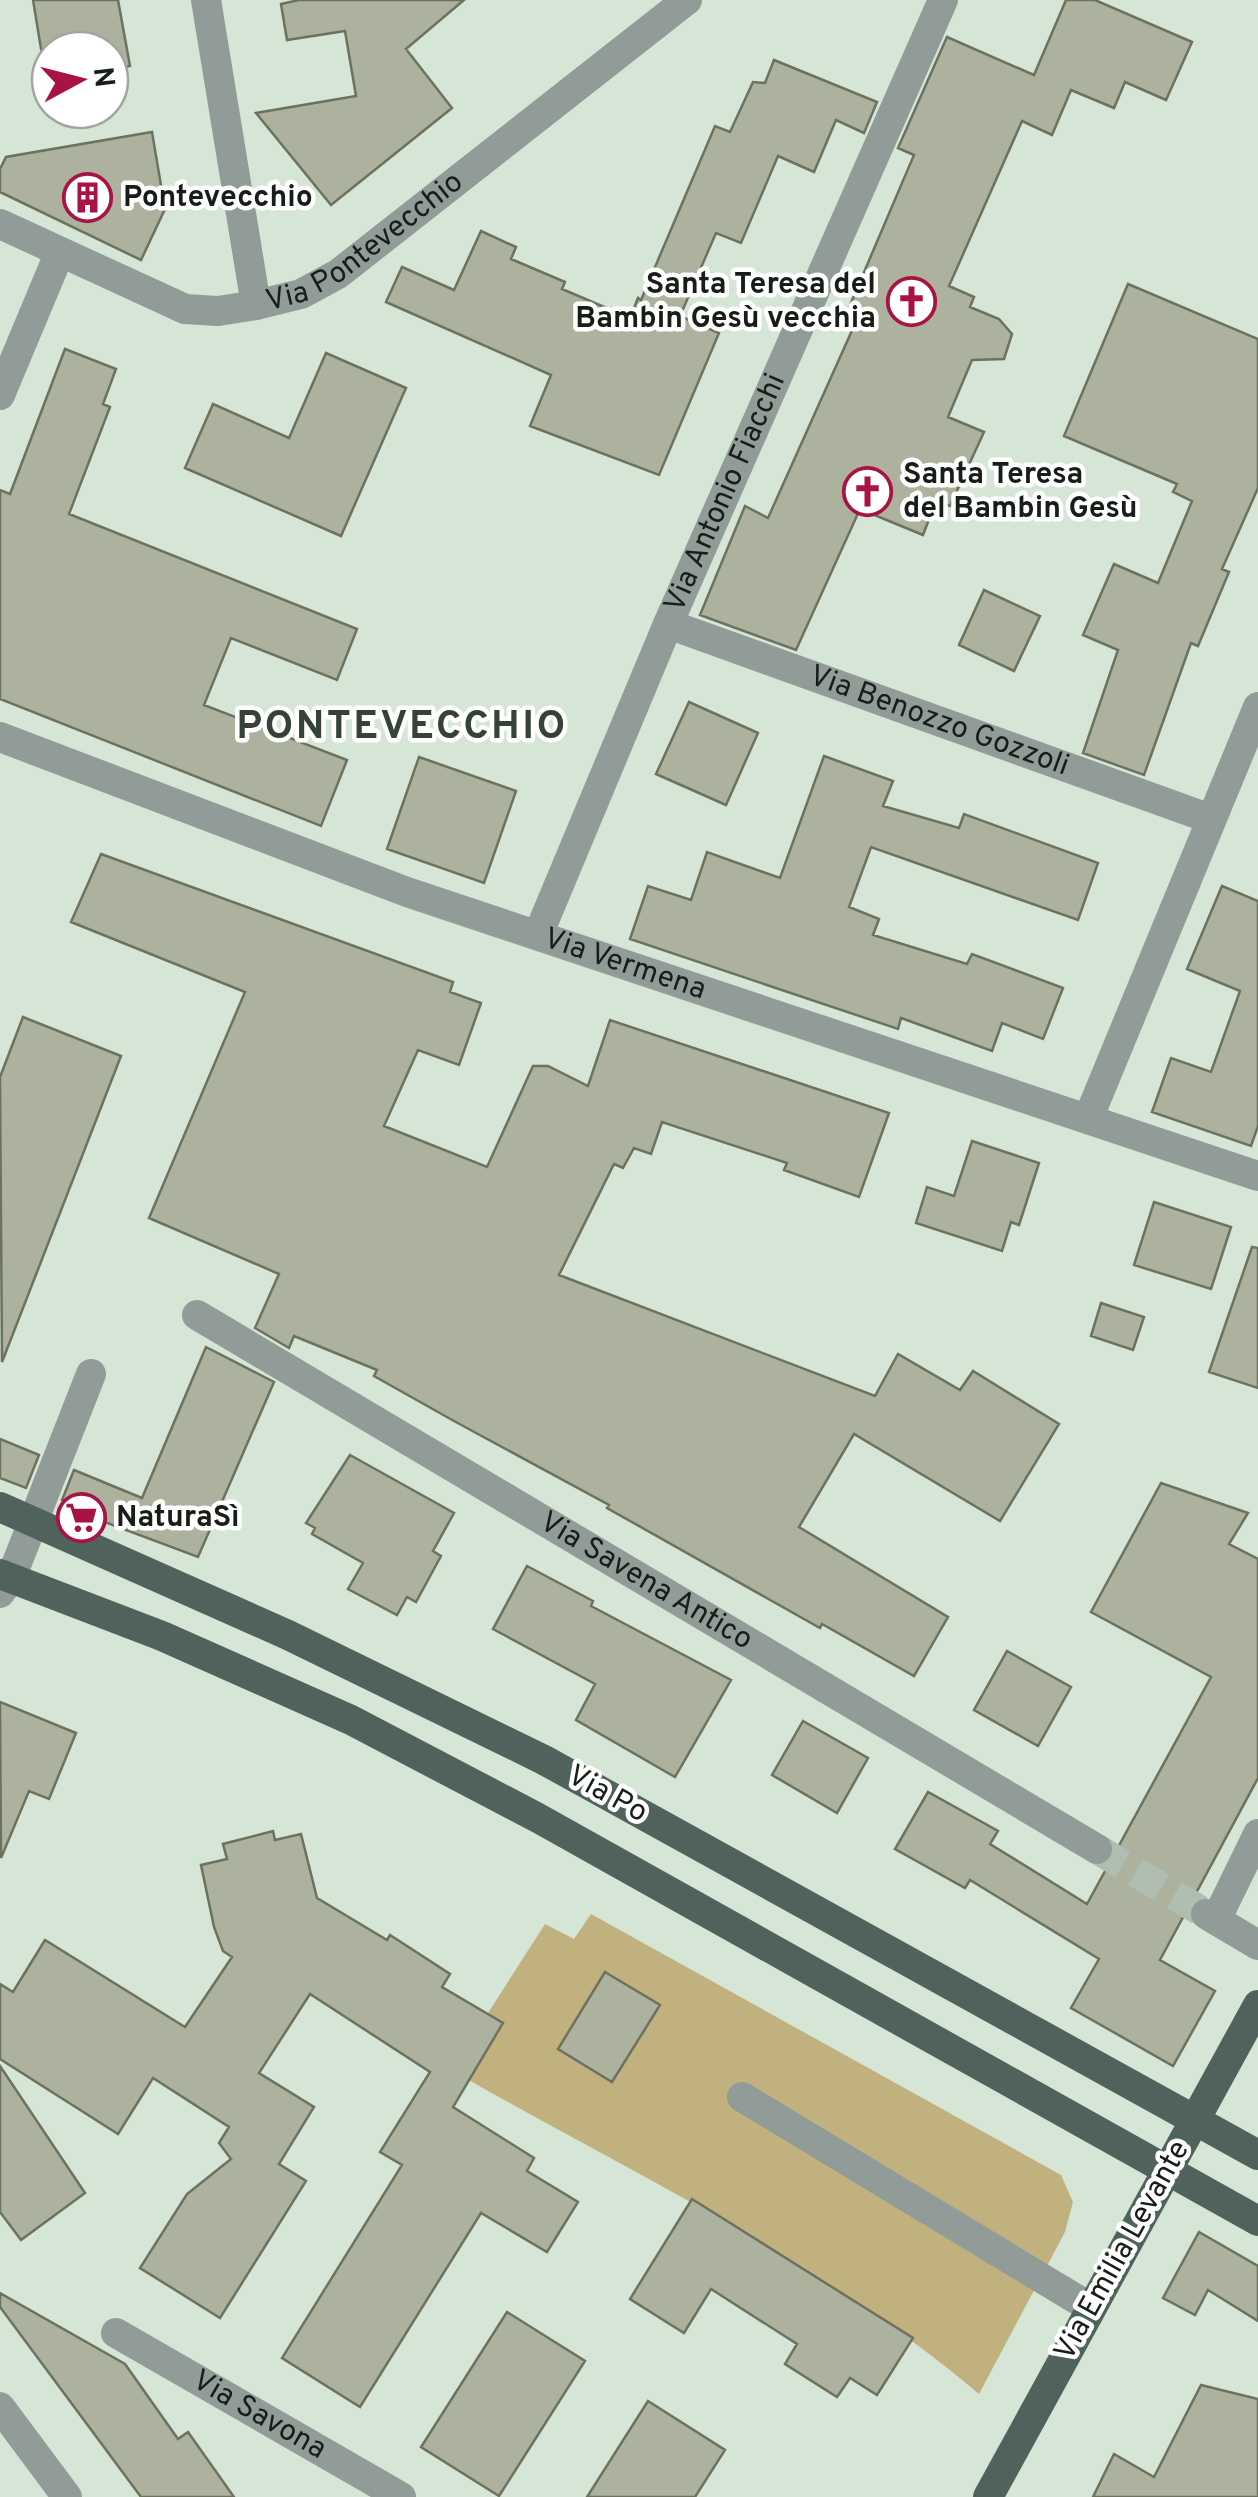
<svg xmlns="http://www.w3.org/2000/svg" width="1258" height="2497" font-family="Overpass,sans-serif">
	<rect width="100%" height="100%" fill="#d5e6d6"/>
	<path fill="#c1b17f" d="M591,1914L1061,2175L1073,2202L1065,2232L979,2394C821,2260 632,2174 453,2071L503,2023L488,2013L545,1924L574,1939Z"/>
	<path fill="#adb29e" stroke="#6d725f" stroke-width="2.5" d="M33,0H118L130,66L110,69V50H50V79H46Z
		M299,0H464L406,49L452,108L331,205L256,113L356,96L345,31L287,40L281,4Z
		M1066,0H1095L1192,42L1166,100L1125,82L1114,108L1071,90L1052,135L1022,121L949,286L974,297L970,307L999,319L1012,334L1004,359L972,360L948,417L984,432L950,506L936,501L923,535L860,509L796,650L700,615L745,506L768,518L858,317L847,312L914,155L898,148L947,37L1034,75Z
		M774,60L877,102L864,133L836,120L814,172L778,156L741,243L716,233L680,316L719,333L659,475L530,426L551,375L386,302L402,267L454,290L481,231L516,247L511,259L565,282L562,289L630,318L638,298L641,300L715,126L730,132L753,82L765,83Z
		M152,132L165,209L141,260L0,192V169L6,157Z
		M1128,284L1258,339V488L1222,569L1229,572L1198,646L1191,643L1144,775L1083,753L1118,650L1083,635L1114,564L1158,583L1192,501L1173,492L1177,484L1064,436Z
		M65,349L116,369L103,404L110,407L69,514L357,629L337,680L231,638L204,705L347,760L321,826L0,699V490L10,494Z
		M326,353L406,388L341,536L185,468L213,404L289,438Z
		M984,590L1040,616L1014,671L959,645Z
		M689,702L758,733L726,805L656,774Z
		M824,756L893,781L883,806L959,828L964,814L1098,863L1078,920L871,847L849,907L879,919L873,935L967,964L972,954L1063,988L1043,1039L1002,1023L992,1051L901,1018L898,1029L630,939L648,886L691,900L707,852L780,878Z
		M419,757L516,791L484,883L387,849Z
		M101,854L453,982L450,992L481,1003L459,1065L418,1050L384,1126L487,1167L533,1066H548L588,1086L610,1020L889,1113L859,1197L784,1170L787,1163L662,1122L651,1154L634,1148L623,1168L614,1164L559,1275L875,1396L898,1354L960,1390L973,1371L1059,1424L1000,1521L854,1434L799,1527L948,1617L914,1676L822,1624L820,1628L607,1508L609,1505L454,1421L374,1376L377,1370L294,1336L289,1348L255,1328L279,1274L149,1218L245,992L71,922Z
		M1222,886L1258,901V1126L1251,1146L1152,1112L1171,1058L1211,1072L1240,991L1187,969Z
		M23,1017L121,1056L2,1362L0,1077Z
		M972,1141L1039,1163L1019,1225L1011,1222L1002,1251L916,1223L927,1187L954,1196Z
		M1154,1202L1231,1227L1211,1289L1134,1265Z
		M1252,1247L1258,1248V1388L1209,1372Z
		M1101,1303L1144,1317L1133,1350L1091,1336Z
		M206,1347L274,1382L198,1557L70,1509L72,1504L62,1500L74,1470L142,1498Z
		M0,1439L39,1455L26,1488L0,1478Z
		M350,1455L454,1513L433,1551L441,1556L416,1602L407,1597L397,1615L348,1589L363,1563L312,1534L315,1528L306,1523Z
		M1161,1483L1248,1513L1229,1544L1258,1559V1778L1160,1960L1215,1991L1173,2066L1071,2008L1099,1959L970,1880L965,1888L895,1849L928,1792L998,1831L990,1844L1087,1904L1211,1677L1091,1612Z
		M527,1566L593,1601L591,1606L731,1680L675,1777L576,1720L595,1684L493,1629Z
		M1007,1651L1071,1687L1038,1746L974,1710Z
		M0,1702L76,1733L49,1799L29,1791L1,1858Z
		M803,1721L868,1758L837,1813L772,1775Z
		M273,1831L275,1840L301,1834L317,1898L387,1940L390,1935L450,1974L442,1987L503,2023L453,2107L534,2158L527,2171L578,2202L547,2252L481,2213L360,2407L282,2358L402,2165L380,2152L430,2072L310,1994L259,2073L314,2107L279,2164L306,2181L220,2318L140,2268L187,2194L231,2159L219,2143L229,2127L153,2078L118,2134L0,2059V1984L13,1992L45,1940L185,2027L232,1957L223,1951L214,1927L201,1865L227,1859L223,1844Z
		M605,1972L660,2005L612,2082L558,2049Z
		M0,2066L85,2193L21,2240L0,2212Z
		M692,2199L913,2338L877,2395L850,2378L837,2397L785,2364L797,2344L711,2289L684,2333L630,2299Z
		M1199,2232L1258,2266V2321L1208,2290L1195,2315L1163,2298Z
		M0,2293L125,2364L178,2439L188,2432L234,2497H141L0,2307Z
		M507,2312L585,2361L499,2496L421,2447Z
		M1201,2385L1258,2399V2497H1093L1114,2454L1154,2477Z
		M648,2401L725,2450L695,2497H587Z"/>
	<g fill="none" stroke-linecap="round" stroke-linejoin="round">
		<path stroke="#afbeb0" stroke-width="30" stroke-dasharray="30 15" stroke-linecap="butt" d="M1097,1849L1206,1914"/>
		<g stroke="#919b98" stroke-width="30">
			<path d="M206,0L256,305"/>
			<path id="s1" d="M0,224L185,309L218,311L256,305L301,294L338,274L687,0"/>
			<path d="M0,395L59,254"/>
			<path id="s2" d="M668,624L1211,819"/>
			<path id="s3" d="M0,737L407,892L1258,1176"/>
			<path id="s4" d="M538,935L668,624L943,0"/>
			<path d="M1088,1119L1258,707"/>
			<path id="s5" d="M197,1315L1097,1849"/>
			<path d="M0,1593L11,1578L91,1374"/>
			<path d="M1206,1914L1258,1945"/>
			<path d="M1216,1920L1258,1834"/>
			<path d="M742,2097L1091,2308"/>
			<path id="s6" d="M116,2333L401,2497"/>
			<path d="M0,2407L67,2497"/>
		</g>
		<path stroke="#4f625c" stroke-width="30" d="M0,1507L288,1635L544,1760L1258,2155
			M0,1574L162,1636L351,1720L538,1818L1258,2221
			M988,2497L1258,2005"/>
	</g>
	<defs>
		<symbol id="building-ring" viewBox="-11 -11 22 22"><circle r="9.5" fill="#fff" stroke="#a91343" stroke-width="1.5"/><path d="M-4-6H4V6H1V3H-1V6H-4ZM-2.5-4.3h1.7v1.8h-1.7ZM.8-4.3h1.7v1.8H.8ZM-2.5-1h1.7V.8h-1.7ZM.8-1h1.7V.8H.8Z" fill="#a91343"/></symbol>
		<symbol id="church-ring" viewBox="-11 -11 22 22"><circle r="9.5" fill="#fff" stroke="#a91343" stroke-width="1.5"/><path d="M-1.2-6h2.4v3.5h3.3v2.4h-3.3V6h-2.4V-.1h-3.3v-2.4h3.3Z" fill="#a91343"/></symbol>
		<symbol id="supermarket-ring" viewBox="-11 -11 22 22"><circle r="9.5" fill="#fff" stroke="#a91343" stroke-width="1.5"/><path d="M-6-5.5h2.5l.6 2H6L4.5 2H-2.5L-4.4-4H-6ZM-1.5 3.2a1.3 1.3 0 1 0 .1 0ZM3 3.2a1.3 1.3 0 1 0 .1 0Z" fill="#a91343"/></symbol>
	</defs>
	<g fill-rule="evenodd">
		<use href="#building-ring" x="60" y="170" width="55" height="55"/>
		<use href="#church-ring" x="884" y="274" width="55" height="55"/>
		<use href="#church-ring" x="840" y="464" width="55" height="55"/>
		<use href="#supermarket-ring" x="54" y="1490" width="55" height="55"/>
	</g>
	<g text-anchor="middle" dominant-baseline="central" stroke-width="9" stroke-linejoin="round" paint-order="stroke">
		<g font-size="30" font-weight="bold" fill="#171d17" stroke="#fff" text-anchor="start">
			<text x="123" y="198">Pontevecchio</text>
			<text x="876" y="285" text-anchor="end">Santa Teresa del<tspan x="876" dy="34">Bambin Gesù vecchia</tspan></text>
			<text x="903" y="475">Santa Teresa<tspan x="903" dy="34">del Bambin Gesù</tspan></text>
			<text x="116" y="1518">NaturaSì</text>
		</g>
		<g font-size="30" fill="#171d17" stroke="#fff">
			<text stroke="none"><textPath href="#s1" startOffset="402">Via Pontevecchio</textPath></text>
			<text stroke="none"><textPath href="#s4" startOffset="480">Via Antonio Fiacchi</textPath></text>
			<text stroke="none"><textPath href="#s2" startOffset="288">Via Benozzo Gozzoli</textPath></text>
			<text stroke="none"><textPath href="#s3" startOffset="665">Via Vermena</textPath></text>
			<text stroke="none"><textPath href="#s5" startOffset="522">Via Savena Antico</textPath></text>
			<text transform="translate(607 1795) rotate(29)">Via Po</text>
			<text transform="translate(1123 2251) rotate(-61)">Via Emilia Levante</text>
			<text stroke="none"><textPath href="#s6" startOffset="165">Via Savona</textPath></text>
		</g>
		<g font-size="40" font-weight="bold" letter-spacing="2.5" fill="#354336" stroke="#fff">
			<text x="402" y="728">PONTEVECCHIO</text>
		</g>
	</g>
	<g transform="translate(80 80) rotate(83)"><circle r="48" fill="#ffffff" stroke="#a2a5a2" stroke-width="2.5"/>
	<path d="M0-8L18 38L0 25L-18 38Z" fill="#a91343"/>
	<text y="-15" font-size="28" font-weight="bold" text-anchor="middle" fill="#171d17">N</text>
	</g>
</svg>
